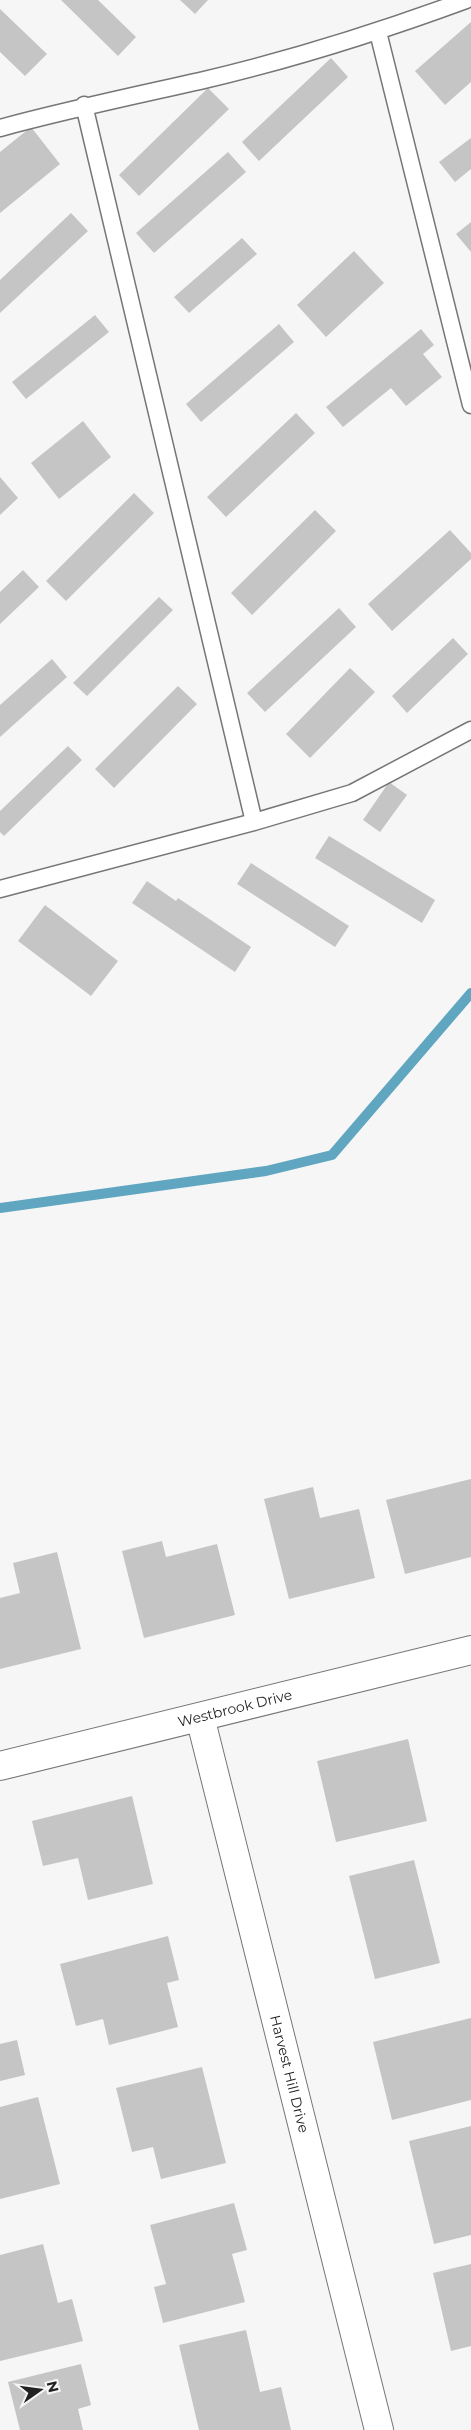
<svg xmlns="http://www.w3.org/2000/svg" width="471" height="2430" font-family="Montserrat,sans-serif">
	<rect width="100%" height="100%" fill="#f6f6f7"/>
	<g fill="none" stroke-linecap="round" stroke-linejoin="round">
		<path stroke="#60a6c0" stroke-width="10" d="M0,1208L266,1171L332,1155L471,993"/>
	</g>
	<path fill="#c6c5c5" d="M61,0H98L136,37L118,56Z
		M180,0H208L195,14Z
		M0,9L47,54L25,76L0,52Z
		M471,22V82L445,105L415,71Z
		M331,58L348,77L259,161L242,142Z
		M208,88L229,109L139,196L119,175Z
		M31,127L60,164L0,213V152Z
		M471,138V169L455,182L439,162Z
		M228,152L246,172L154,253L136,233Z
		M71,213L88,231L0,313V280Z
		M471,222V252L456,234Z
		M242,238L257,254L189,313L174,297Z
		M354,251L384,283L326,337L297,305Z
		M95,315L109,332L26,399L12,382Z
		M279,324L294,342L201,422L186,404Z
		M421,329L434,345L423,354L442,377L406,406L391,388L343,427L326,407Z
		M296,413L315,433L226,517L207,497Z
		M83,421L111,457L59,499L31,463Z
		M0,477L18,498L0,515Z
		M134,493L154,513L66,601L46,581Z
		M315,510L336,531L252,615L231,593Z
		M450,530L471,553V559L392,631L368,604Z
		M23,570L39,587L0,624V592Z
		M159,597L173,610L87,696L73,683Z
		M339,608L356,627L265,712L247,693Z
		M453,638L468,654L407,713L392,696Z
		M52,659L67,677L0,737V705Z
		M350,668L375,692L310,758L286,734Z
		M178,686L197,704L114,788L95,769Z
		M68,746L82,760L4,836L0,832V811Z
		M389,782L407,795L380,832L363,820Z
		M329,836L435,900L422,923L315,858Z
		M251,863L349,926L335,947L237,884Z
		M147,881L176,901L178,898L251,947L235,972L132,903Z
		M45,905L118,961L91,996L18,941Z
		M471,1479V1557L405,1574L386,1500Z
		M313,1487L320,1518L359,1509L375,1578L289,1599L264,1499Z
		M162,1541L166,1557L217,1544L235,1615L144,1638L122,1551Z
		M57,1552L81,1649L0,1669V1598L20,1593L13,1563Z
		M408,1739L427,1821L336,1842L317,1761Z
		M132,1796L153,1884L88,1900L78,1858L43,1866L32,1821Z
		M414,1860L440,1963L375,1979L349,1876Z
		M168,1936L179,1980L167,1983L178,2027L109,2045L103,2019L76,2026L60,1964Z
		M471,2018V2100L392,2120L373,2042Z
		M17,2040L25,2075L0,2081V2044Z
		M202,2067L226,2163L161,2179L153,2147L132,2152L116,2088Z
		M38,2097L60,2184L0,2199V2107Z
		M471,2126V2235L434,2244L409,2141Z
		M234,2203L247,2250L232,2254L245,2302L163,2323L154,2287L166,2284L150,2225Z
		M43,2244L58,2303L72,2299L83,2341L0,2361V2255Z
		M471,2264V2346L451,2351L433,2273Z
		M246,2330L260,2392L281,2387L291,2430H199L179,2345Z
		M81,2364L91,2405L78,2409L83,2430H20L8,2382Z"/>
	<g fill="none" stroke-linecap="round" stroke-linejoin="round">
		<defs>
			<path id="lane" d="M378,32L471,405
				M84,105L254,822
				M0,128C66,110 133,96 200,81C290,60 379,32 466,0
				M0,889L254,822L352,793L471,730"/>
			<g id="street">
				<path id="s1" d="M200,1717L379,2430"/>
				<path id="s2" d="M0,1766L471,1650"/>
			</g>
		</defs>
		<use href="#lane" stroke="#767677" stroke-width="19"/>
		<use href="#street" stroke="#767677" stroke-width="30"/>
		<use href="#lane" stroke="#fff" stroke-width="16"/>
		<use href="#street" stroke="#fff" stroke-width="28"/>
	</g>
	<g text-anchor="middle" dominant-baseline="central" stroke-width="4" stroke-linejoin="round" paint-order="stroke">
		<g font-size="14" fill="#222" stroke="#f6f6f7">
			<text stroke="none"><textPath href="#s2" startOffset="242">Westbrook Drive</textPath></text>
			<text stroke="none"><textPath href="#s1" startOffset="368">Harvest Hill Drive</textPath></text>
		</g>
	</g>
	<g transform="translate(40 2390) rotate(76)" stroke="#f6f6f7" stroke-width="4" paint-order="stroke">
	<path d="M0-4L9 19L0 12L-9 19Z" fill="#222222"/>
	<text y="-8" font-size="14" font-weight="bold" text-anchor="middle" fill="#222222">N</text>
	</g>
</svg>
